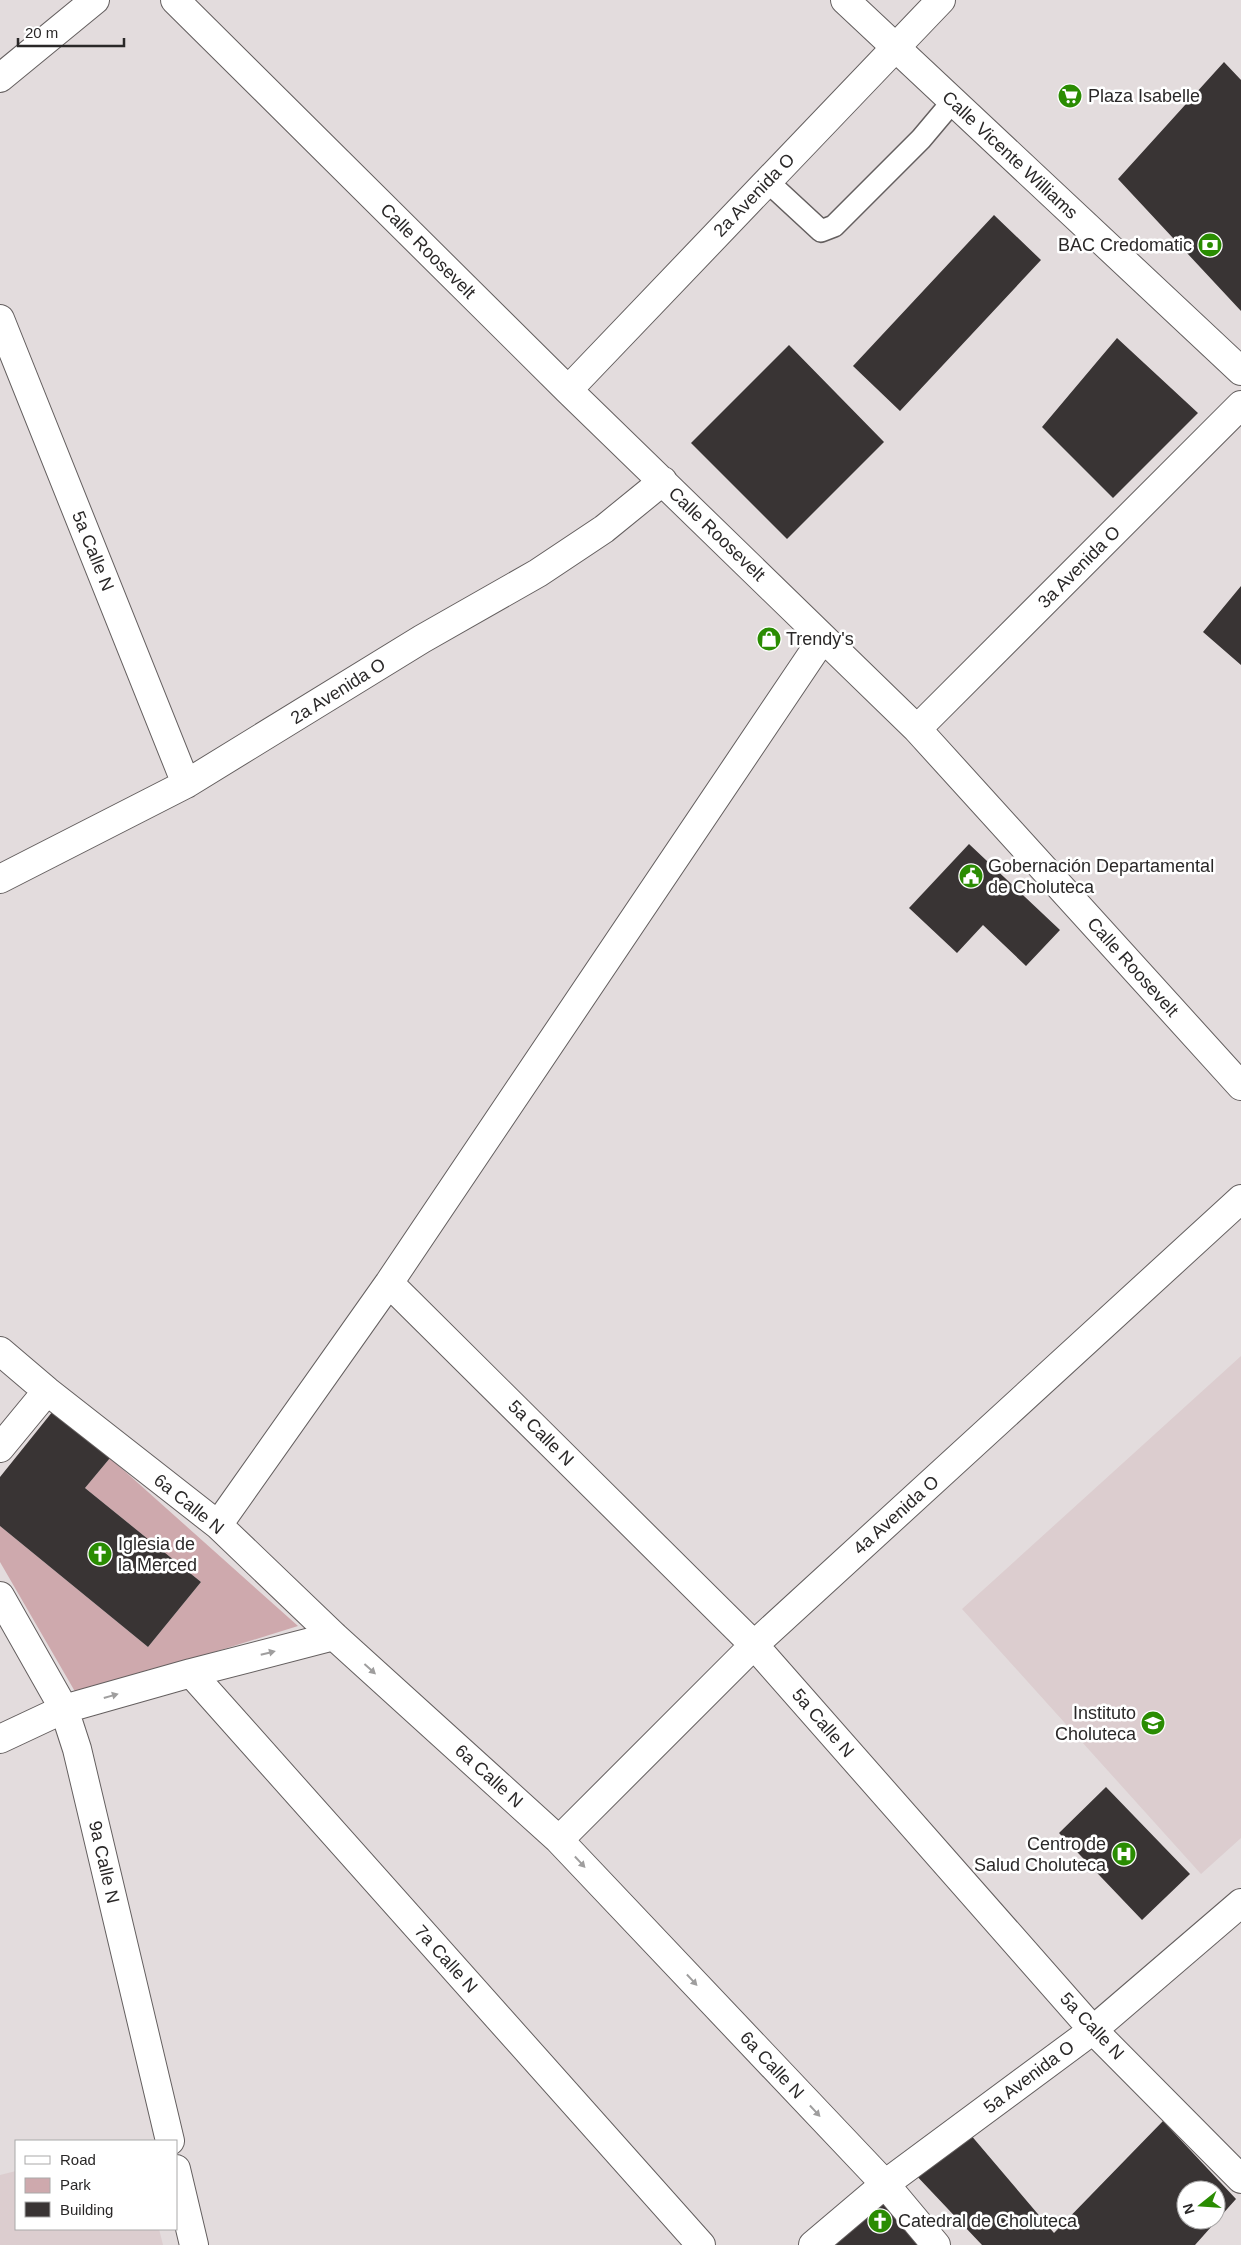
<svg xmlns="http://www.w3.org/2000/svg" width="1241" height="2245" font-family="Arial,sans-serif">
	<rect width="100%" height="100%" fill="#e3dcdd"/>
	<path fill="#dccdcf" d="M1241,1356V1838L1201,1874L962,1609Z
		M16,2171V2229H159L163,2245H0V2175Z"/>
	<path fill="#cea9ad" d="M110,1458L298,1626L77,1695L0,1562V1526L148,1647L201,1582L85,1488Z"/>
	<path fill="#393434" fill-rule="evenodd" d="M1224,62L1241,80V311L1118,179Z
		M994,215L1041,260L900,411L853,366Z
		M1117,338L1198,413L1113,498L1042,427Z
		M789,345L884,442L787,539L691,443Z
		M1241,586V665L1203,632Z
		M969,844L1060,930L1026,966L983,925L957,953L909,908Z
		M53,1411L110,1458L85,1488L201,1582L148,1647L0,1526V1477Z
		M1106,1787L1190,1874L1142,1920L1059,1833Z
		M1163,2121L1236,2199L1195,2245H982L913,2172L964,2127L1054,2233ZM1186,2190H1216V2220H1186Z
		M883,2196L926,2245H828Z"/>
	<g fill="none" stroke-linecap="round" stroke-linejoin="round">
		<defs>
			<path id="service" d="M767,181L821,231L834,226L921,139L953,101"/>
			<path id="minor" d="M175,0L568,390L917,729L1241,1086
				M0,78L95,0
				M0,319L186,784
				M568,390L941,0
				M917,729L1241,405
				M0,879L186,784L422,639L538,573L604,529L663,481
				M389,1283L754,1645L1093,2030L1241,2179
				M0,1351L47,1391L218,1525L334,1636L559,1840L885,2184L936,2245
				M0,1448L47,1391
				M218,1525L389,1283L823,638
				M0,1596L64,1709L77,1749L170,2141
				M191,1673L701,2245
				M0,1739L64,1709L191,1673L334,1636
				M559,1840L754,1645L1241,1199
				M176,2169L194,2245
				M813,2245L885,2184L1093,2030L1241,1903"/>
			<path id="secondary" d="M845,0L1241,371"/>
		</defs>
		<use href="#service" stroke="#645f5f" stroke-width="24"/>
		<use href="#minor" stroke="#645f5f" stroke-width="30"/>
		<use href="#secondary" stroke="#645f5f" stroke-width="30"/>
		<use href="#service" stroke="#fff" stroke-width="21"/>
		<use href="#minor" stroke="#fff" stroke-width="28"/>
		<use href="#secondary" stroke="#fff" stroke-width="28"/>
	</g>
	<defs><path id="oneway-solid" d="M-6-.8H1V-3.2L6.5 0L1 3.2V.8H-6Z" transform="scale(1.25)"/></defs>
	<g fill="#9f9e9e">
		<use href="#oneway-solid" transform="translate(268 1653) rotate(-14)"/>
		<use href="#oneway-solid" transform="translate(370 1669) rotate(42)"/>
		<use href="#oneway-solid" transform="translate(111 1696) rotate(-16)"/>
		<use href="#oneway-solid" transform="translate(580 1862) rotate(47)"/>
		<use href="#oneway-solid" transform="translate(692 1980) rotate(47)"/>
		<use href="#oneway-solid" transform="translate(815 2111) rotate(47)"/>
	</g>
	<defs>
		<symbol id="supermarket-disc" viewBox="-11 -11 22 22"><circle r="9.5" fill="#2a8c02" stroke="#fff"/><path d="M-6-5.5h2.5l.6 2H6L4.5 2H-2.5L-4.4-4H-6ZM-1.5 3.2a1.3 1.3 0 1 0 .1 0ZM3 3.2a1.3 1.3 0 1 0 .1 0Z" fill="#fff"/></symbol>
		<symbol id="bank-disc" viewBox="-11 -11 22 22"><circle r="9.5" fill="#2a8c02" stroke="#fff"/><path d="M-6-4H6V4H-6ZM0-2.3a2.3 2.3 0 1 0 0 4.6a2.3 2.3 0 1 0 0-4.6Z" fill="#fff"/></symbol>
		<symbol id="shop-disc" viewBox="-11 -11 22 22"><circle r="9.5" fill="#2a8c02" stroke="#fff"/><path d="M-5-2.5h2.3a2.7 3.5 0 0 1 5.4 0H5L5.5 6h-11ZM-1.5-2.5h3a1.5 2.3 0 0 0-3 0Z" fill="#fff"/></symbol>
		<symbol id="civic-disc" viewBox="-11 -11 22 22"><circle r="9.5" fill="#2a8c02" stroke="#fff"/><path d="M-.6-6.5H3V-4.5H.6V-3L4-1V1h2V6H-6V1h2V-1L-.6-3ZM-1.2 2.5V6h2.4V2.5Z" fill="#fff"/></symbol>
		<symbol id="church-disc" viewBox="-11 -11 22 22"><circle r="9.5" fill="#2a8c02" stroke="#fff"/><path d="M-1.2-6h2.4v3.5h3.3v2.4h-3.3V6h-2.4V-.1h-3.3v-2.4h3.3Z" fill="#fff"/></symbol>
		<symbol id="school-disc" viewBox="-11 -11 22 22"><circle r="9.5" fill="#2a8c02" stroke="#fff"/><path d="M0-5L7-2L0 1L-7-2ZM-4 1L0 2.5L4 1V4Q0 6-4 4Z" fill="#fff"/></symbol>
		<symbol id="hospital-disc" viewBox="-11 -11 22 22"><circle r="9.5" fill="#2a8c02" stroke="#fff"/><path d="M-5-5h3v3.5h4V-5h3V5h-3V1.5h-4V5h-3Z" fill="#fff"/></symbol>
	</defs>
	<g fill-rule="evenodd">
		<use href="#supermarket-disc" x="1056" y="82" width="28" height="28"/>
		<use href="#bank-disc" x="1196" y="231" width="28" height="28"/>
		<use href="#shop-disc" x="755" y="625" width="28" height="28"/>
		<use href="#civic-disc" x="957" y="862" width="28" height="28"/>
		<use href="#church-disc" x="86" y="1540" width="28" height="28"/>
		<use href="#school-disc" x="1139" y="1709" width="28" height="28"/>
		<use href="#hospital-disc" x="1110" y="1840" width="28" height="28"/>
		<use href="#church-disc" x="866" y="2207" width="28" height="28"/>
	</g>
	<g text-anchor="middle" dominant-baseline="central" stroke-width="5" stroke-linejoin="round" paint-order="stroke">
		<g font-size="18" fill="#2a2828" stroke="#fff" text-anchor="start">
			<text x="1088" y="96">Plaza Isabelle</text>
			<text x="1192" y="245" text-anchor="end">BAC Credomatic</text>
			<text x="786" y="639">Trendy's</text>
			<text x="988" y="866">Gobernación Departamental<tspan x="988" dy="21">de Choluteca</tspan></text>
			<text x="118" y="1544">Iglesia de<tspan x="118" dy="21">la Merced</tspan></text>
			<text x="1136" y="1713" text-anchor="end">Instituto<tspan x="1136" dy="21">Choluteca</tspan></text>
			<text x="1106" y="1844" text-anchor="end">Centro de<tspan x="1106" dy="21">Salud Choluteca</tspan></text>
			<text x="898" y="2221">Catedral de Choluteca</text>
		</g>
		<g font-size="18" fill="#2a2828" stroke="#fff">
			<text transform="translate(1010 155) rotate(43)">Calle Vicente Williams</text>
			<text transform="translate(754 195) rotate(-46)">2a Avenida O</text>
			<text transform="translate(428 251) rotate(45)">Calle Roosevelt</text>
			<text transform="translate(717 534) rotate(44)">Calle Roosevelt</text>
			<text transform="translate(93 551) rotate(68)">5a Calle N</text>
			<text transform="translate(1079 567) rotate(-45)">3a Avenida O</text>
			<text transform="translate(338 691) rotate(-32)">2a Avenida O</text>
			<text transform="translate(1133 967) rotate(48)">Calle Roosevelt</text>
			<text transform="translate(541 1433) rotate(45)">5a Calle N</text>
			<text transform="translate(189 1504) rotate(39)">6a Calle N</text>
			<text transform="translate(896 1515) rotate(-42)">4a Avenida O</text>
			<text transform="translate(823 1723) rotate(49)">5a Calle N</text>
			<text transform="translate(489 1776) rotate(42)">6a Calle N</text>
			<text transform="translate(104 1862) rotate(77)">9a Calle N</text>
			<text transform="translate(446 1959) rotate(48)">7a Calle N</text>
			<text transform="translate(1092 2026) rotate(47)">5a Calle N</text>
			<text transform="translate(772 2065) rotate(47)">6a Calle N</text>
			<text transform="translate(1029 2077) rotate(-37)">5a Avenida O</text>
		</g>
	</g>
	<rect x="15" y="2140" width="162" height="90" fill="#ffffff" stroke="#aaa9a9"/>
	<rect x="25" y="2156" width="25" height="8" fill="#ffffff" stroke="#aaa9a9"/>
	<text x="60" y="2165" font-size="15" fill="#2a2828">Road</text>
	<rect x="25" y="2178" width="25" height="15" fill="#cea9ad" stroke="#aaa9a9"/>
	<text x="60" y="2190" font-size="15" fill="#2a2828">Park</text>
	<rect x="25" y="2202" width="25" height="15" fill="#393434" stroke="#aaa9a9"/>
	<text x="60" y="2215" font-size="15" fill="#2a2828">Building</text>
	<g transform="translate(1201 2205) rotate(253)"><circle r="24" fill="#ffffff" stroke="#aaa9a9"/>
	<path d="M0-4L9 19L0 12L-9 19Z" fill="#2a8c02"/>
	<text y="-8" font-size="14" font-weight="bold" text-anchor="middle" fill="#2a2828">N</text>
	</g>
	<path d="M18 38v8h106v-8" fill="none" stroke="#2a2828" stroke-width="2.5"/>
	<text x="25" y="38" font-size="15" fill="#2a2828" stroke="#ffffff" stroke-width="4" paint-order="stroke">20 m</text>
</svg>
